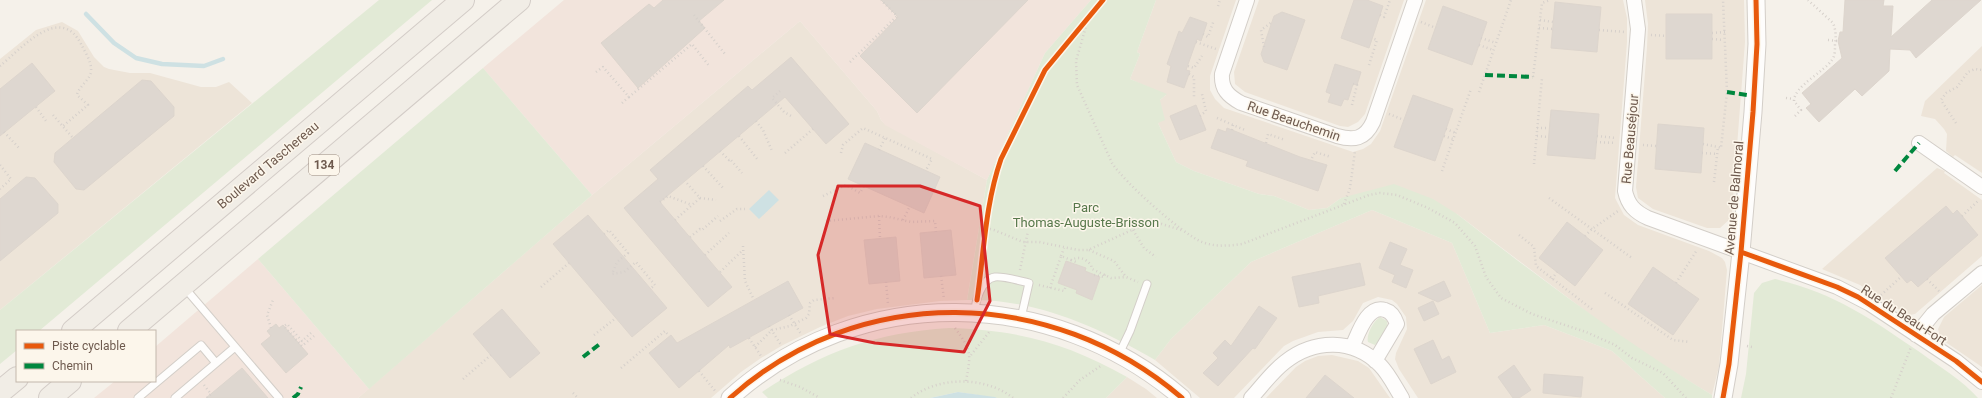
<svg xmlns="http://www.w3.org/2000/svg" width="1982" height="398" font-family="Roboto,sans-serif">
	<rect width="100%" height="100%" fill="#f5f1ea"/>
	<path fill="#ede4d8" d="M1156,0H1236L1210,76V90L1215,99L1224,108L1353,152L1363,149L1371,144L1380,131L1426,0H1623L1627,18V42L1615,198L1624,215L1638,225L1709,251L1722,258L1725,262L1727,270L1719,366L1712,395L1658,362L1608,328L1457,214L1341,198L1327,208L1309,210L1274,196L1259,194L1194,171L1176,162L1158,123L1160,100L1166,95L1130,79L1140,54L1137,52Z
		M1259,0H1404L1365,114L1358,122L1348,127L1340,126L1245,92L1235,84L1234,72Z
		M1645,0H1744L1745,42L1732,212L1730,219L1720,228H1707L1653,209L1638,198L1636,187L1647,47L1648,24Z
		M800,21L877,111L881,120L885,124L987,180L967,300L940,301L877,309L848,316L820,327L783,345L761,358L741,372L711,398H358L592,195Z
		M62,22L78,31L94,57L104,67L109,69L130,73H150L201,87H216L229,82L252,103L0,310V59L36,30Z
		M1982,46V173L1955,155L1953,157L1946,151L1947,134L1944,129L1935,119L1921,116L1925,101Z
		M1937,168L1945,171L1944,173L1982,200V256L1915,314L1910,315L1896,308L1860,285L1822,269Z
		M1372,210L1452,243L1490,333L1544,325L1612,351L1665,398H1418L1399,369L1395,359L1396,353L1407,329L1406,317L1397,304L1392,300L1378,297L1363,303L1353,321L1343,330L1318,332L1293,341L1284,346L1234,398H1200L1155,360L1171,339L1251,262Z
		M1982,285V367L1944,341L1940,336L1938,329L1944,317Z
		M1332,355L1358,361L1369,368L1390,398H1266L1296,367L1305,361L1318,356Z
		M1127,377L1146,389L1157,398H1106Z"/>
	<path fill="#f2e4dc" d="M564,0H1091L1045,53L987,180L885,125L881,120L877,111L800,21L592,195L483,68Z
		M258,259L369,389L358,398H94L115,381H155V347Z"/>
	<path fill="#e2ead6" d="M379,0H432L39,331H17V350L0,364V310Z
		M1091,0H1156L1137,52L1140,54L1130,79L1167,94L1160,100L1165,120L1158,123L1176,162L1194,171L1259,194L1274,196L1309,210L1327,208L1341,198L1394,184L1433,199L1457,214C1541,279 1622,340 1712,395V398H1665L1612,351L1544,325L1490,333L1452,243L1372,210L1251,262L1171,339L1155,360C1098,327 1034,298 967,300L987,180L1045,53Z
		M483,68L592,195L369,389L258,259Z
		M1775,279C1833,292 1873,320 1921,353C1940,367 1962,380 1978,398H1741L1746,374L1754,293L1762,283Z
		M1380,317L1387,321C1389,329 1381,339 1375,345L1368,342C1366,335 1373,321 1380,317Z
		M949,328C1018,330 1067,343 1127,377L1106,398H997L958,392L930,398H768L762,392C824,351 875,333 949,328Z"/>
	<path fill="#cee1e3" d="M769,190L779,200L759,219L749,209Z
		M958,392L995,397L997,398H930Z"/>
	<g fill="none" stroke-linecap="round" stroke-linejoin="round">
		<path stroke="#cee1e3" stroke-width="4.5" d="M86,14L114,43L136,58L162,64L204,66L223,59"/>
	</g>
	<path fill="#ded7d0" stroke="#ddd5cd" d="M663,0H724L699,21L705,28L638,88L601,43L649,4L654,8Z
		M881,0H1028L917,113L860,56L898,17Z
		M1354,0H1367L1383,6L1369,48L1341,38Z
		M1845,0H1884L1883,6H1893L1891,37L1932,0H1981L1916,58L1910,50L1890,49L1889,71L1862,96L1855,89L1819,122L1806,108L1811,104L1802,93L1842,58L1838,41L1840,32H1843Z
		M1555,2L1601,7L1597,52L1551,48Z
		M1443,6L1487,22L1472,65L1428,49Z
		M1282,12L1305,20L1287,70L1264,62L1261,54L1274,16Z
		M1666,14H1712V59H1666Z
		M1190,17L1207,23L1201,41L1197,39L1186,70L1190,71L1184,88L1167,82L1171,66L1167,64L1179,31L1182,33Z
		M791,57L849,124L826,144L785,97L660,202L732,287L708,307L624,208L658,179L650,170L748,86L752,90Z
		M32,63L55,91L0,136V89Z
		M1335,64L1361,72L1357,85L1353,84L1348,100L1344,99L1341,106L1328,102L1331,94L1326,92Z
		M142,80L151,81L174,107V116L84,190L76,189L54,162L55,153Z
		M1413,95L1453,109L1435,161L1394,147Z
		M1196,105L1206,130L1180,140L1170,116Z
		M1551,110L1599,114L1595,159L1547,155Z
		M1658,124L1704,128L1701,173L1655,169Z
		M1227,128L1300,157L1327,165L1318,191L1246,166L1248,161L1211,148L1218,129L1226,132Z
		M865,143L940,177L924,213L848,179Z
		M26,177L35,178L58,204V213L0,261V199Z
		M1946,206L1953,214L1957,210L1978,235L1918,287L1911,280L1907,283L1885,258Z
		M588,215L667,308L632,337L553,244Z
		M1567,222L1603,250L1575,286L1539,258Z
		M951,230L956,275L924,278L920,233Z
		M896,237L900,281L869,284L864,240Z
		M1390,242L1407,249L1400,265L1413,270L1406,288L1392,282L1395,275L1379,268Z
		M1066,261L1086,268L1085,271L1100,277L1092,300L1076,293L1077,290L1058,283Z
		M1360,263L1365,285L1318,296L1319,303L1299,307L1292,277Z
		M1653,267L1699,299L1673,335L1628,304Z
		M788,281L803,308L730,348L729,345L679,388L649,353L671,335L677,343Z
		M1444,281L1451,296L1438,302L1418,293Z
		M1433,301L1439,314L1424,321L1418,308Z
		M1259,306L1277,318L1255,349L1253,348L1218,386L1203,373L1218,358L1213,353L1225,340L1231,346Z
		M502,309L540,353L510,378L473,334Z
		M276,324L279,328L283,325L308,354L286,373L261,344L271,336L267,331Z
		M1433,340L1442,360L1449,356L1456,372L1431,384L1414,349Z
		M1514,365L1531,390L1519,398H1513L1498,377Z
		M242,368L268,398H206Z
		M1544,374L1583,377L1581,397L1543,393Z
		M1325,375L1354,398H1306Z"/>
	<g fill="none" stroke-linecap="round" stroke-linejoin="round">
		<defs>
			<path id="service" d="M184,287L279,398
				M975,313C975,302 981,279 995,277C1003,276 1021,281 1029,283L1021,318
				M1119,354L1130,331L1147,284
				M138,398L201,345L216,363
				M175,398L235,347"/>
			<path id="minor" d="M1247,0L1222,74C1221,89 1228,96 1241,103L1337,136C1354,141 1365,139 1373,122L1415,0
				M1634,0L1638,29L1625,191C1628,205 1635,212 1648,218L1837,287L1870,304L1956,361L1982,382
				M1919,143L1982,187
				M1916,335L1933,314L1982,273
				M1352,347C1358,335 1367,304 1385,310C1392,312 1395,318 1397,324L1375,361
				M1251,398C1262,386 1272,372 1285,362C1314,339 1353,338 1380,365C1389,374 1395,387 1402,398"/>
			<path id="tertiary" d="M730,398C859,282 1052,286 1182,398
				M1723,398L1729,364L1741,252L1753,112L1757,44L1756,0"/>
			<path id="primary" d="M73,331L463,0
				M129,331L519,0
				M0,392L17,378
				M50,398L70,381"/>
		</defs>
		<use href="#service" stroke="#d3cec8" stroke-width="9"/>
		<use href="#minor" stroke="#d3cec8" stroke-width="16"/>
		<use href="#tertiary" stroke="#d3cec8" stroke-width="19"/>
		<use href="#primary" stroke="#d3ccc7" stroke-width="24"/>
		<path stroke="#d6d0cb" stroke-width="2.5" stroke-dasharray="1 3" stroke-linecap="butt" d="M1218,6L1220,0
			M694,15L725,54
			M1380,15L1384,17L1390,0
			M1089,16L1076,61L1077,85L1112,163C1124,182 1182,234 1202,242C1215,247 1228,246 1242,244L1369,195L1380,193L1397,195L1428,208L1455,223L1475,246L1486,277L1501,298L1532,314L1586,332L1615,345L1632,358L1663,373L1686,398
			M1540,20L1553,22
			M1421,22L1436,28
			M1539,28L1553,29
			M1599,30L1625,32
			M1712,33L1725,32
			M1203,34L1208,37L1214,20
			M1651,35L1666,36
			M1481,38L1496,43
			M1712,39L1724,40
			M1828,40L1838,41
			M1196,42L1216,49
			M1479,45L1493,50
			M1264,47L1261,30L1272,22
			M850,62L897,16L881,0
			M1369,65L1377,40L1372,38
			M0,66C21,49 60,3 81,44C85,52 92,62 91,72C89,81 79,86 77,95L88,105L63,126
			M1188,66L1194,68L1202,56
			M596,72L603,67L629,97L692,44L710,67
			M1189,74L1194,77V97
			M1533,77L1542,3L1550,0
			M780,91L772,98L784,112L791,116
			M1479,92L1511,0
			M1786,98L1794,99
			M622,103L629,97
			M1352,105L1357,85L1353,84
			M36,107L46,121
			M1389,114L1404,120
			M53,115L73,138
			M1200,116L1206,111L1202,94
			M1795,116L1801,110L1794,101C1794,86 1824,72 1832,60C1835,56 1835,50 1835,45C1836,37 1836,30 1833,23L1808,0
			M1217,118L1233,125
			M756,121L763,130L772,151
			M1956,123L1941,100L1946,93L1957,87L1968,72L1975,69L1982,70
			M1537,128H1549
			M1446,129L1456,133
			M1232,130L1233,125L1245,130
			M4,132L20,149
			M739,136L758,160
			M1444,136L1453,139
			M1537,136L1549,137
			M1597,136L1616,138
			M1596,142L1616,143
			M1266,143L1268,134L1285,140
			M1703,144L1718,147
			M1643,145L1656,146
			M879,150L885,138
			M720,151L729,160L730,159L742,173
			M785,153L813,129
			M841,153L843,145L863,128L932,159L926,170
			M1702,153L1717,154
			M1312,158L1315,152L1331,157
			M1534,164L1542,78
			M0,165L11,179L0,189
			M703,166L724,189
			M1442,171L1471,89
			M1714,182L1718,147L1721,148L1727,92L1723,0
			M823,196L846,185L860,193L864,186
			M700,198L716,200
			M1549,198L1632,258
			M660,202L668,196L692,205
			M1344,204L1350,188L1355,151
			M879,216L880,238
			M1962,216L1979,200
			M675,220L700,198L685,181
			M903,220L910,206
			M720,221L737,209H745
			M826,221L879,216L889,217L911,222L935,221L936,232
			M986,228L994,230L1023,242H1039L1078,250H1088L1143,225L1162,224L1181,230
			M1133,230L1144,248L1156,257
			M604,234L609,230L628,253L617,262L612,274L624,272L636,262L655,285L650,289
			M1519,235L1534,247L1536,266L1593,310
			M1585,236L1592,229L1618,211
			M690,237L700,229L702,230L718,216
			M743,246L745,281L754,300
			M1089,250L1114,261L1126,277L1138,282
			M705,255L729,233
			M1061,256L1064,248
			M1071,260L1076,262L1075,264
			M1020,270L1028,231
			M720,272L743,250
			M1094,275L1104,277L1105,274
			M941,276L944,299
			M1552,279L1557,272
			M1927,279L1940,292
			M886,282L888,304
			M1676,283L1697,250
			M1039,285L1064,291L1066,286
			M541,287L569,263
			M1050,288L1061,256L1071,260C1079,256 1085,258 1091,265L1092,269L1111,278L1126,277
			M1605,293L1673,340L1690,342
			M1881,295L1901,277
			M789,315L801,334
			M769,326L781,345
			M271,328L267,315L273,300
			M955,328C972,351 971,354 966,381
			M311,333L302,341L287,324L284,326L302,346L314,336
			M594,335L616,318
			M749,338L761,356
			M1747,346L1752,347
			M755,347L772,330L790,326L806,318L809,314L810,303L814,300L835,298
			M971,355L990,331
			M621,368L665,331L669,336
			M699,371L716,392
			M463,379L491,355
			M780,380L800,387L820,398
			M204,385L211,394L207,398
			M573,393L578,398
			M911,398C938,376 986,376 1013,398
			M1063,398L1080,380L1102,365
			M1891,398L1911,347"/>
		<use href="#service" stroke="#fefdfc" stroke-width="7"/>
		<use href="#minor" stroke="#fefdfc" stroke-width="14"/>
		<use href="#tertiary" stroke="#fefdfc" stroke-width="17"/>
		<use href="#primary" stroke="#f1ede6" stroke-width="22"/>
		<path stroke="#00873e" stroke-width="4" stroke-dasharray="8 4" stroke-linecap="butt" d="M1485,75L1533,77
			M1727,92L1754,96
			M1895,171L1919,143
			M583,357L601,343
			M293,398L298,394L301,387"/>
		<defs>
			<path id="cycleway" d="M1741,252L1837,287L1858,297L1956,361L1982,382
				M977,300C984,253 985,205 1001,159L1045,70L1103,0
				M730,398C859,282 1052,286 1182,398
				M1723,398L1729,364L1741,252L1753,112L1757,44L1756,0"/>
		</defs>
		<use href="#cycleway" stroke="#fcf6eb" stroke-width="8"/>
		<use href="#cycleway" stroke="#e8590c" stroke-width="5"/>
	</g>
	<path fill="#d62828" fill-opacity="0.2" stroke="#d62828" stroke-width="3" stroke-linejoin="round" d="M838,186H920L980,206L990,301L964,352L875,343L830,334L818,255Z"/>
	<g text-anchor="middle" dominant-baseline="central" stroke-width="3" stroke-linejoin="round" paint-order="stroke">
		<rect fill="#fcf6eb" stroke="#99897d" stroke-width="1" x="309" y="155" width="30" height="20" rx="3"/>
		<g font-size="12" font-weight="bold" fill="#6e5a4e">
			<text x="324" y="165">134</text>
		</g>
		<g font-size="13" fill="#6e5a4e" stroke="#fcf6eb">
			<text transform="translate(1294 121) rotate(19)">Rue Beauchemin</text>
			<text transform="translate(1630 139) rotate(-85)">Rue Beauséjour</text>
			<text transform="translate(268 165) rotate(-40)">Boulevard Taschereau</text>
			<text transform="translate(1734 198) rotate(-85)">Avenue de Balmoral</text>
			<text transform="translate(1904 315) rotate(33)">Rue du Beau-Fort</text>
		</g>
		<g font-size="13" fill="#57784b" stroke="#fcf6eb">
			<text x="1086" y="207">Parc<tspan x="1086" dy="15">Thomas-Auguste-Brisson</tspan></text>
		</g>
	</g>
	<rect x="16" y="330" width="140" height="52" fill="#fcf6eb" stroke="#c3b8ac"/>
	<rect x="24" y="343" width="20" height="6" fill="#e8590c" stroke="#c3b8ac"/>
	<text x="52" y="350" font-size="12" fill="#6e5a4e">Piste cyclable</text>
	<rect x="24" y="363" width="20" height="6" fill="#00873e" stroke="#c3b8ac"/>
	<text x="52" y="370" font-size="12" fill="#6e5a4e">Chemin</text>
</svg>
